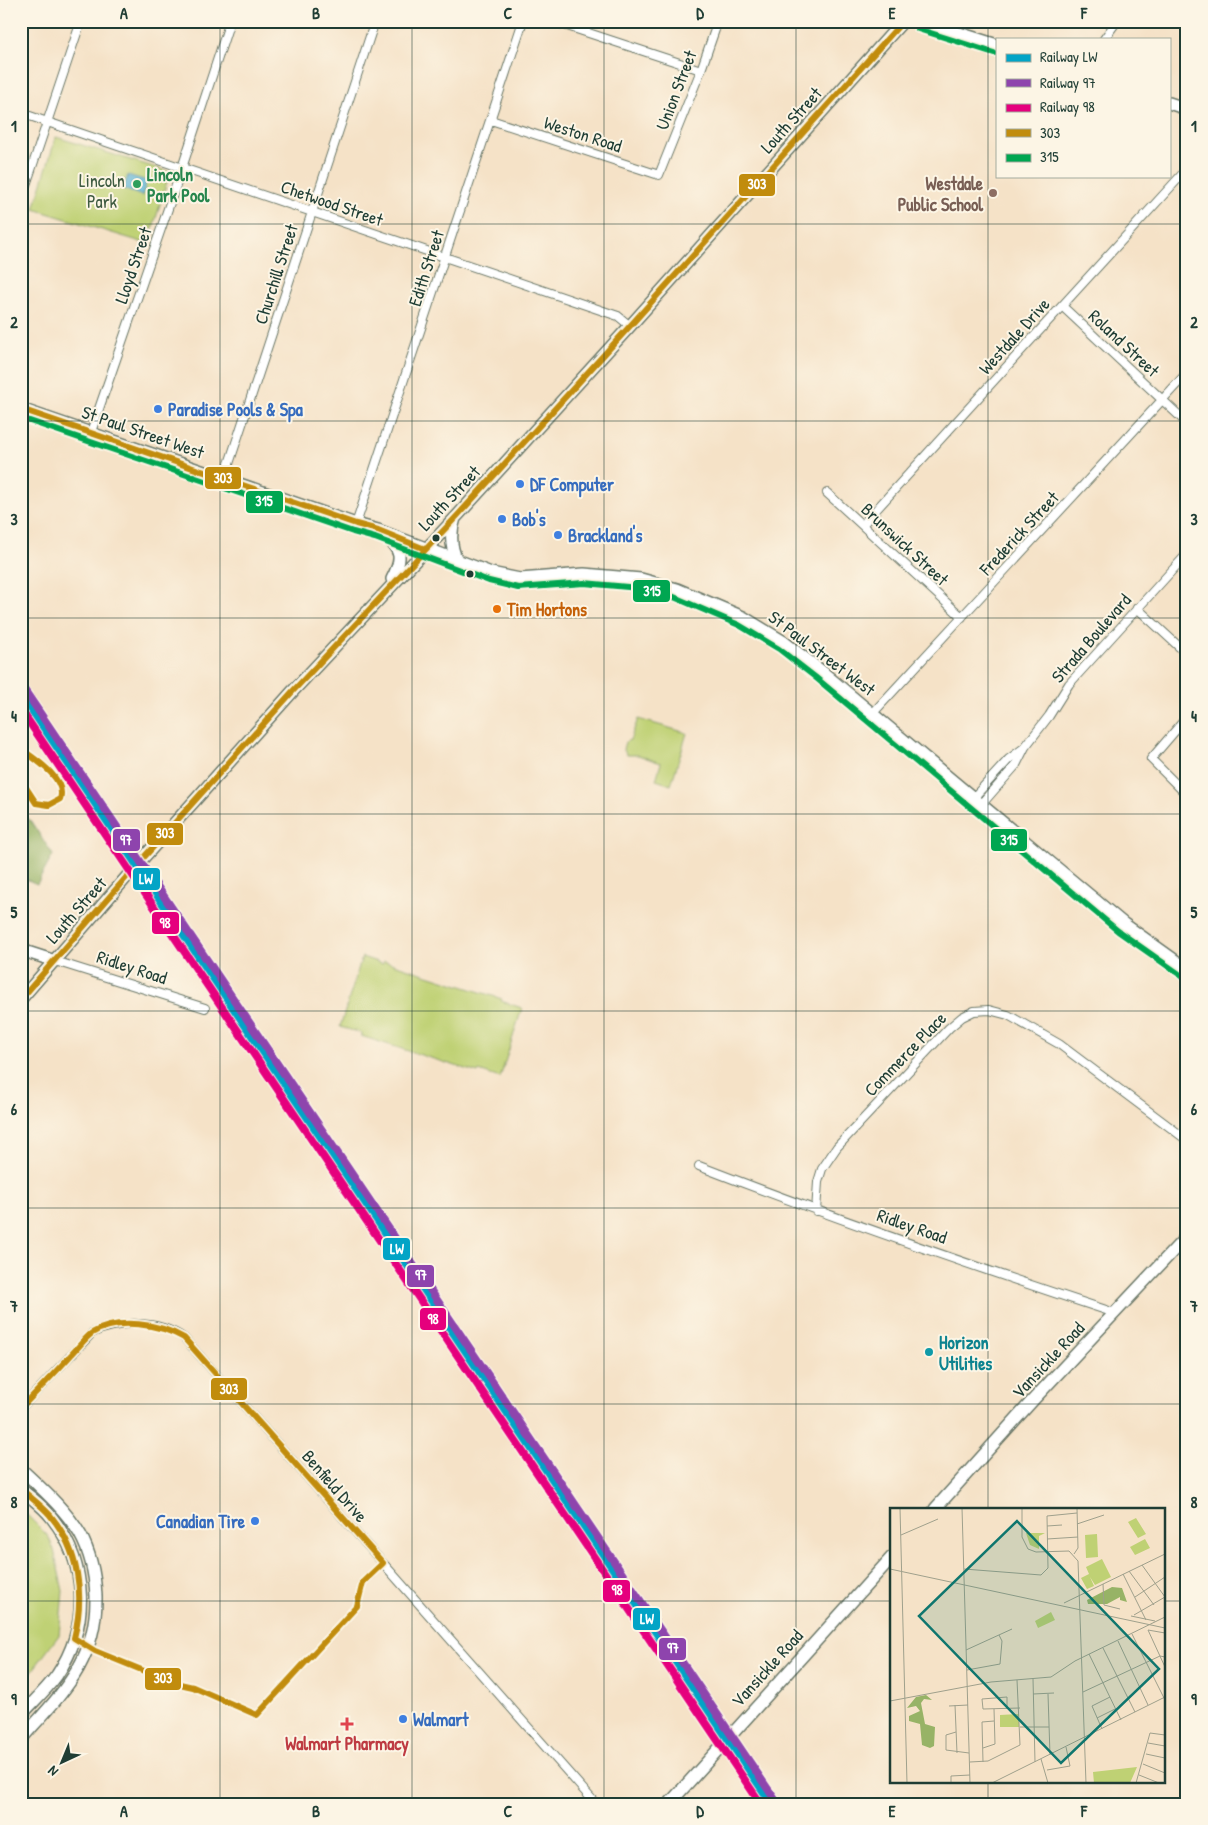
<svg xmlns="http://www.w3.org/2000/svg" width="1208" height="1825" font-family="'Patrick Hand',sans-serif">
	<rect width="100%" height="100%" fill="#fcf5e5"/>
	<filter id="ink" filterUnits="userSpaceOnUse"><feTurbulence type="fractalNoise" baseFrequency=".02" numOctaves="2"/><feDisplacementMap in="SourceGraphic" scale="10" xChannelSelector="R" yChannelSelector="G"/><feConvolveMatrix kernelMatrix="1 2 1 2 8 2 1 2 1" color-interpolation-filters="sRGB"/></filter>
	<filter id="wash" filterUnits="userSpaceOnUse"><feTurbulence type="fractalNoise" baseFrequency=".0096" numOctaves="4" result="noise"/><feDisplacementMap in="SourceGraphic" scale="20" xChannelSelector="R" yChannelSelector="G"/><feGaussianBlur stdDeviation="1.12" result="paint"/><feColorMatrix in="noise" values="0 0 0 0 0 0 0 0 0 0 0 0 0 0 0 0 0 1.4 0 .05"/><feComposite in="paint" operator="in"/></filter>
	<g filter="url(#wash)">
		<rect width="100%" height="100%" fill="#f5e2c7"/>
		<path fill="#bfd174" stroke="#6f8754" d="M56,137L170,172L148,244L34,209Z
			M638,719L687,733L671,785L656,780L661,763L638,755H627L623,749L625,742L630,740Z
			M362,957L383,964L384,961L502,999L501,1001L522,1008L500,1078L479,1071L478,1073L361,1036V1033L340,1027Z
			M22,1510L48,1536L54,1550L63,1591L59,1635L21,1686Z"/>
		<path fill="#97b366" stroke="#5b784d" d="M21,816L30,820L53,855L37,884L21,877Z"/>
		<path fill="#5ab2d7" stroke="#3c7886" d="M128,175L147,181L142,196L123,189Z"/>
	</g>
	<g filter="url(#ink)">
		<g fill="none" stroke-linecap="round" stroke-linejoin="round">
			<defs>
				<path id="street" d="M552,21L701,70
					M1104,39L1117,21
					M21,113L618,316L630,326
					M491,120L659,175L701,70L718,21
					M21,200L81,21
					M1062,306L1187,423
					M91,432L182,168L230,21
					M224,479L375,21
					M827,493L962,617
					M356,524L523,21
					M863,524L1187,169
					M1137,608L1187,654
					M873,713L1187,373
					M1187,717L1151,759L1187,795
					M973,798L1009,759L1024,748
					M981,805L1016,765L1025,747L1049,716L1069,684L1187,554
					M55,961L205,1008
					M699,1166C836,1219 975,1267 1115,1313
					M816,1211L818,1182L822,1169L837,1147L949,1028L962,1017L974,1011L989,1010L1008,1015L1059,1044L1187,1140
					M21,1408L92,1333C120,1320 158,1320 184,1338L596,1804"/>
				<path id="secondary" d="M921,21L997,45
					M1169,103L1187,109
					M21,409L356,524L378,530L491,573L520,579L584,574L641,579L677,589L743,617L784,642L820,670L1124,924L1187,969
					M455,518C450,533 450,546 457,560
					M384,535C402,551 403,558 392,579
					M21,950L55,961
					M21,999L137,865L293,691L458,515L630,326L903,21
					M21,1469C42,1489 65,1509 80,1534C90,1552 95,1575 96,1596C97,1661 63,1692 23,1737L21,1738
					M21,1489C31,1498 44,1507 52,1518C88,1564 90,1626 57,1675C47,1689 33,1702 21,1715
					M935,1509L1033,1400L1187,1236
					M669,1804L892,1557"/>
			</defs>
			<use href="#street" stroke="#6a7767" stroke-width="10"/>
			<use href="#secondary" stroke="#6a7767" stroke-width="14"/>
			<use href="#street" stroke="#fff" stroke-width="8"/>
			<use href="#secondary" stroke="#fff" stroke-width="11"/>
			<defs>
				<path id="bus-1" d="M21,409L356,524L378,530L425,549
					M21,749C35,759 67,779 60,799L49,805L36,803L21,780
					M21,999L137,865L293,691L458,515L630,326L903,21
					M21,1408C38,1390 55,1373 71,1355C78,1348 85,1338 92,1333C118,1317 160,1324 184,1338L383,1563L363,1582L357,1606L257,1715L193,1687L171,1682L95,1651L74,1638C85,1595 79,1550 50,1515C41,1505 31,1498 21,1489"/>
				<path id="bus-2" d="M918,29L994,53
					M21,418L353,532L375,538L489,581L518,588L584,583L639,588L674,597L739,625L779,649L815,677L1118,931L1182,976"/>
			</defs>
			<use href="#bus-1" stroke="#fcf5e5" stroke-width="10"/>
			<use href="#bus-2" stroke="#fcf5e5" stroke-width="10"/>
			<use href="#bus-1" stroke="#c18c0d" stroke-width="6"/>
			<use href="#bus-2" stroke="#00a651" stroke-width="6"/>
			<defs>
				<path id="rail-1" d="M21,694L772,1804"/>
				<path id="rail-2" d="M21,685L778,1804"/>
				<path id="rail-3" d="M21,710L761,1804"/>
			</defs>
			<use href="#rail-1" stroke="#fcf5e5" stroke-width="11"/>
			<use href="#rail-2" stroke="#fcf5e5" stroke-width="11"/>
			<use href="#rail-3" stroke="#fcf5e5" stroke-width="11"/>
			<use href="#rail-1" stroke="#02a4c6" stroke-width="8"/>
			<use href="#rail-2" stroke="#8e44ad" stroke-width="8"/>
			<use href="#rail-3" stroke="#e5007d" stroke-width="8"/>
		</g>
	</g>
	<path fill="none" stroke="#1f3d34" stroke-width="1" stroke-opacity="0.55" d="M220,21V1804M412,21V1804M604,21V1804M796,21V1804M988,21V1509M21,224H1187M21,421H1187M21,618H1187M21,814H1187M21,1011H1187M21,1208H1187M21,1404H1187M21,1601H892M1164,1601H1187M988,1781V1804"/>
	<circle fill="#2e9e5b" stroke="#fcf5e5" stroke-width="2" cx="137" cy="184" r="5"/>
	<circle fill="#8d6e63" stroke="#fcf5e5" stroke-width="2" cx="993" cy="193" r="5"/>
	<g fill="#3f7fe0" stroke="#fcf5e5" stroke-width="2">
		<circle cx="158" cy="409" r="5"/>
		<circle cx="520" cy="484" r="5"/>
		<circle cx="502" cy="519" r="5"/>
		<circle cx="558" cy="535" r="5"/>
		<circle cx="255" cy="1521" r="5"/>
		<circle cx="403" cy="1719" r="5"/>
	</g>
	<g fill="#1f3d34" stroke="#fcf5e5" stroke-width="2">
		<circle cx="436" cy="538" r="4.5"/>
		<circle cx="470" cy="574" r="4.5"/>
	</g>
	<circle fill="#e8710a" stroke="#fcf5e5" stroke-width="2" cx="497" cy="609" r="5"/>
	<circle fill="#0f9aa8" stroke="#fcf5e5" stroke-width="2" cx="929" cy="1352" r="5"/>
	<path fill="#e0444e" stroke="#fcf5e5" stroke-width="2" d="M344.5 1716.5h5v5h5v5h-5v5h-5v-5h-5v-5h5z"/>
	<g text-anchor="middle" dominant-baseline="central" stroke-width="4" stroke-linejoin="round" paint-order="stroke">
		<g font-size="18" fill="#1f3d34" stroke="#fcf5e5">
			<text transform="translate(676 90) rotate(-69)">Union Street</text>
			<text transform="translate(791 120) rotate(-48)">Louth Street</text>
			<text transform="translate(583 134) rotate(18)">Weston Road</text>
			<text transform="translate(332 203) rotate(19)">Chetwood Street</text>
			<text transform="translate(133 265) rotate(-71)">Lloyd Street</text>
			<text transform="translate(426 268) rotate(-72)">Edith Street</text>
			<text transform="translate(276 274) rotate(-72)">Churchill Street</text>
			<text transform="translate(1014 336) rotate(-48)">Westdale Drive</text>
			<text transform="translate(1124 343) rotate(43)">Roland Street</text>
			<text transform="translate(143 432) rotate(19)">St Paul Street West</text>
			<text transform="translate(449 498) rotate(-47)">Louth Street</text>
			<text transform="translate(1019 533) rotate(-47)">Frederick Street</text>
			<text transform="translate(905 544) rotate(43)">Brunswick Street</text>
			<text transform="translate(1091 638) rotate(-49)">Strada Boulevard</text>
			<text transform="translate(822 653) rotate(37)">St Paul Street West</text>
			<text transform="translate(76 910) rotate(-49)">Louth Street</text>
			<text transform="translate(132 967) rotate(18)">Ridley Road</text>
			<text transform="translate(905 1054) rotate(-46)">Commerce Place</text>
			<text transform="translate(912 1226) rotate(19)">Ridley Road</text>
			<text transform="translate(1048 1360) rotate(-47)">Vansickle Road</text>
			<text transform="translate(335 1486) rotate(49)">Benfield Drive</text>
			<text transform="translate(767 1668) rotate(-48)">Vansickle Road</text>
		</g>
		<g font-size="18" font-weight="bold" fill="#27864d" stroke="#fcf5e5" text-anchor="start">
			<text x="147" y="174">Lincoln<tspan x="147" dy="21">Park Pool</tspan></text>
		</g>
		<g font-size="18" fill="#3f5b41" stroke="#fcf5e5">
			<text x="102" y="180">Lincoln<tspan x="102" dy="21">Park</tspan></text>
		</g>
		<g font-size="18" font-weight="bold" fill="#785e54" stroke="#fcf5e5" text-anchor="end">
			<text x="983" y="183">Westdale<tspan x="983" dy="21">Public School</tspan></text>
		</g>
		<g font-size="18" font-weight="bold" fill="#366cbe" stroke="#fcf5e5" text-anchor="start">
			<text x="168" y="409">Paradise Pools &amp; Spa</text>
			<text x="530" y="484">DF Computer</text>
			<text x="512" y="519">Bob's</text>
			<text x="568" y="535">Brackland's</text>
			<text x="245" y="1521" text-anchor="end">Canadian Tire</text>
			<text x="413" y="1719">Walmart</text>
		</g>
		<g font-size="18" font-weight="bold" fill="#c56008" stroke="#fcf5e5" text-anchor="start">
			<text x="507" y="609">Tim Hortons</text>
		</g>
		<g font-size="18" font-weight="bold" fill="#0d838f" stroke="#fcf5e5" text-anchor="start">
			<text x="939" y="1342">Horizon<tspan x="939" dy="21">Utilities</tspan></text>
		</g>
		<g font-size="18" font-weight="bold" fill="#be3a42" stroke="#fcf5e5">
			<text x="347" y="1743">Walmart Pharmacy</text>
		</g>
	</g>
	<g transform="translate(890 1508)">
		<rect width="275" height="275" fill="#f5e2c7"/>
		<path d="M246,10L256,26L248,30L238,14ZM136,25H155L149,28V41L140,37ZM207,26L208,49L196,50L195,27ZM255,31L260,40L245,47L240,39ZM212,51L221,69L205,77L200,69L204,78L197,81L191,70L199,66L196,59ZM161,104L165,112L148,120L145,113ZM129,206V219H110V207ZM247,259L240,275H204L203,264Z" fill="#bfd174"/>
		<path d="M222,79L232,80L237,94L230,92V89L217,96H198L197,92ZM36,187L42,192L34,191L31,195L35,216L45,219L44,238L40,240L32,237L30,216L19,213V208L30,203L26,198L17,200L26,189Z" fill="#97b366"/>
		<path fill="none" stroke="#9fa08c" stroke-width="1" d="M10,0L17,275M72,0L80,275M132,0V29L138,41L146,44L179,43L188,53L196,275M187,16L214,7M157,18L172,17M11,27L48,11M157,31L188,29M184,46L188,40L187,0M252,57L275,89M0,61L275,120M74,61L151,67L158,60L157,8L187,5M239,63L264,97M233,66L256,112M213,76L214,97L230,101M245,89L275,69M174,95L275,46M244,107L275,89M241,108L265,113M275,125L258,122L275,159M242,126L275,192M228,133L258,197M213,140L245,204M76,142L122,121M199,146L231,212M77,162L110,156L112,133L109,127M143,171L145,254M193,184L270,148L275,149M143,186L164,185M158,186L160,247M0,193L101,174L161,169L185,153L275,109M65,197L67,245M59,198L78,197M117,201V189L92,191L93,201L130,200M207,210L225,201M130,219H159M212,221L202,198L220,189M66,224L56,227V242L79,245M258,235L275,238M93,240L105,236L104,201M256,246L275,250M151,251L158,275M80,254L98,253L130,237L127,172M93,254L92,214L104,213M253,256L275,265M157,262L180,258L176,239M249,267L269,275M61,275V268L80,267M102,275L275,189M246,275L260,225L275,227"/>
		<path fill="#0f766e" fill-opacity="0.15" stroke="#0f766e" stroke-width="2.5" d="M127,13L269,161L171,255L29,108Z"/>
		<rect width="275" height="275" fill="none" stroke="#1f3d34" stroke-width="2.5"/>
	</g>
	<g stroke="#fcf5e5" stroke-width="2">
		<rect x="738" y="173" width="38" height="24" rx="5" fill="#c18c0d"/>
		<rect x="204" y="466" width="38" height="24" rx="5" fill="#c18c0d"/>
		<rect x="245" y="490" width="39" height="24" rx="5" fill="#00a651"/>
		<rect x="632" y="579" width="39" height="24" rx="5" fill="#00a651"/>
		<rect x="146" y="822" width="38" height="24" rx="5" fill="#c18c0d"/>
		<rect x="990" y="828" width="38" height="24" rx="5" fill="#00a651"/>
		<rect x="112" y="828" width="29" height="24" rx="5" fill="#8e44ad"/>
		<rect x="132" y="867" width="29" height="24" rx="5" fill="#02a4c6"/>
		<rect x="151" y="911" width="29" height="24" rx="5" fill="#e5007d"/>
		<rect x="382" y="1237" width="29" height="24" rx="5" fill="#02a4c6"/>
		<rect x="406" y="1264" width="29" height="24" rx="5" fill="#8e44ad"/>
		<rect x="419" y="1307" width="28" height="24" rx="5" fill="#e5007d"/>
		<rect x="210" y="1377" width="38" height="24" rx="5" fill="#c18c0d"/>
		<rect x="602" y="1579" width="29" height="24" rx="5" fill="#e5007d"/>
		<rect x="632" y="1607" width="29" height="24" rx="5" fill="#02a4c6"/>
		<rect x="658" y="1637" width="29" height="24" rx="5" fill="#8e44ad"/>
		<rect x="144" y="1667" width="38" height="24" rx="5" fill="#c18c0d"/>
	</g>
	<g font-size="14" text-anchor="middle" font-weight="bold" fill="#fff">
		<text x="757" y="189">303</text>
		<text x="223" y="483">303</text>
		<text x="264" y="506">315</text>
		<text x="652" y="596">315</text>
		<text x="165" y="838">303</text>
		<text x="1009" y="845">315</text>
		<text x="126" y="845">97</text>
		<text x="146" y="884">LW</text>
		<text x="165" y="928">98</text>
		<text x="397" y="1254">LW</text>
		<text x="421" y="1280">97</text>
		<text x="433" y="1324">98</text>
		<text x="229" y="1394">303</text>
		<text x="617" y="1595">98</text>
		<text x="647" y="1624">LW</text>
		<text x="673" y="1653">97</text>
		<text x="163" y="1683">303</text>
	</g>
	<rect width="1208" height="1825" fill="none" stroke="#fcf5e5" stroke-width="55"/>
	<rect x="996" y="38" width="175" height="140" fill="#fcf5e5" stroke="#a4ab9e"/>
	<rect x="1006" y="54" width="25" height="8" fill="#02a4c6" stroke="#a4ab9e"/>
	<text x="1040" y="62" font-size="15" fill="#1f3d34">Railway LW</text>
	<rect x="1006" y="79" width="25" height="8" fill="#8e44ad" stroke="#a4ab9e"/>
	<text x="1040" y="88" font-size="15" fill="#1f3d34">Railway 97</text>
	<rect x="1006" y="104" width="25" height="8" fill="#e5007d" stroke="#a4ab9e"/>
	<text x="1040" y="112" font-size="15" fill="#1f3d34">Railway 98</text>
	<rect x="1006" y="129" width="25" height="8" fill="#c18c0d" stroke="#a4ab9e"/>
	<text x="1040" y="138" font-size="15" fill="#1f3d34">303</text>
	<rect x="1006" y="154" width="25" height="8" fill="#00a651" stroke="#a4ab9e"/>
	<text x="1040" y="162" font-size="15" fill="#1f3d34">315</text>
	<g transform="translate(62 1762) rotate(224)" stroke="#fcf5e5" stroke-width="4" paint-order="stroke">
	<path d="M0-4L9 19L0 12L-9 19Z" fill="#1f3d34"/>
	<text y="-8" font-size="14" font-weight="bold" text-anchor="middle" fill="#1f3d34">N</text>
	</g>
	<rect x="28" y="28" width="1152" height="1770" fill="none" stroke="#1f3d34" stroke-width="2"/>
	<g font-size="16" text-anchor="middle" font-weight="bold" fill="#1f3d34">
		<text x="124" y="19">A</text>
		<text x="316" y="19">B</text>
		<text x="508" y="19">C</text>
		<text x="700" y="19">D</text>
		<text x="892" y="19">E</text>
		<text x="1084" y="19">F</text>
		<text x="14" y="132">1</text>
		<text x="1194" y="132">1</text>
		<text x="14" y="328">2</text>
		<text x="1194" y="328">2</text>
		<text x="14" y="525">3</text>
		<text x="1194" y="525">3</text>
		<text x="14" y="722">4</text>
		<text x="1194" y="722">4</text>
		<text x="14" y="918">5</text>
		<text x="1194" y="918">5</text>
		<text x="14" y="1115">6</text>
		<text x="1194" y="1115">6</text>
		<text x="14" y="1312">7</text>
		<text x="1194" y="1312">7</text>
		<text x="14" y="1508">8</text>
		<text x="1194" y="1508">8</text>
		<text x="14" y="1705">9</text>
		<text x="1194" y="1705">9</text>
		<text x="124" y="1817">A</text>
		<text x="316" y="1817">B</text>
		<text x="508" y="1817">C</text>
		<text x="700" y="1817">D</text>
		<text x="892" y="1817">E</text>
		<text x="1084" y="1817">F</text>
	</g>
</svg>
